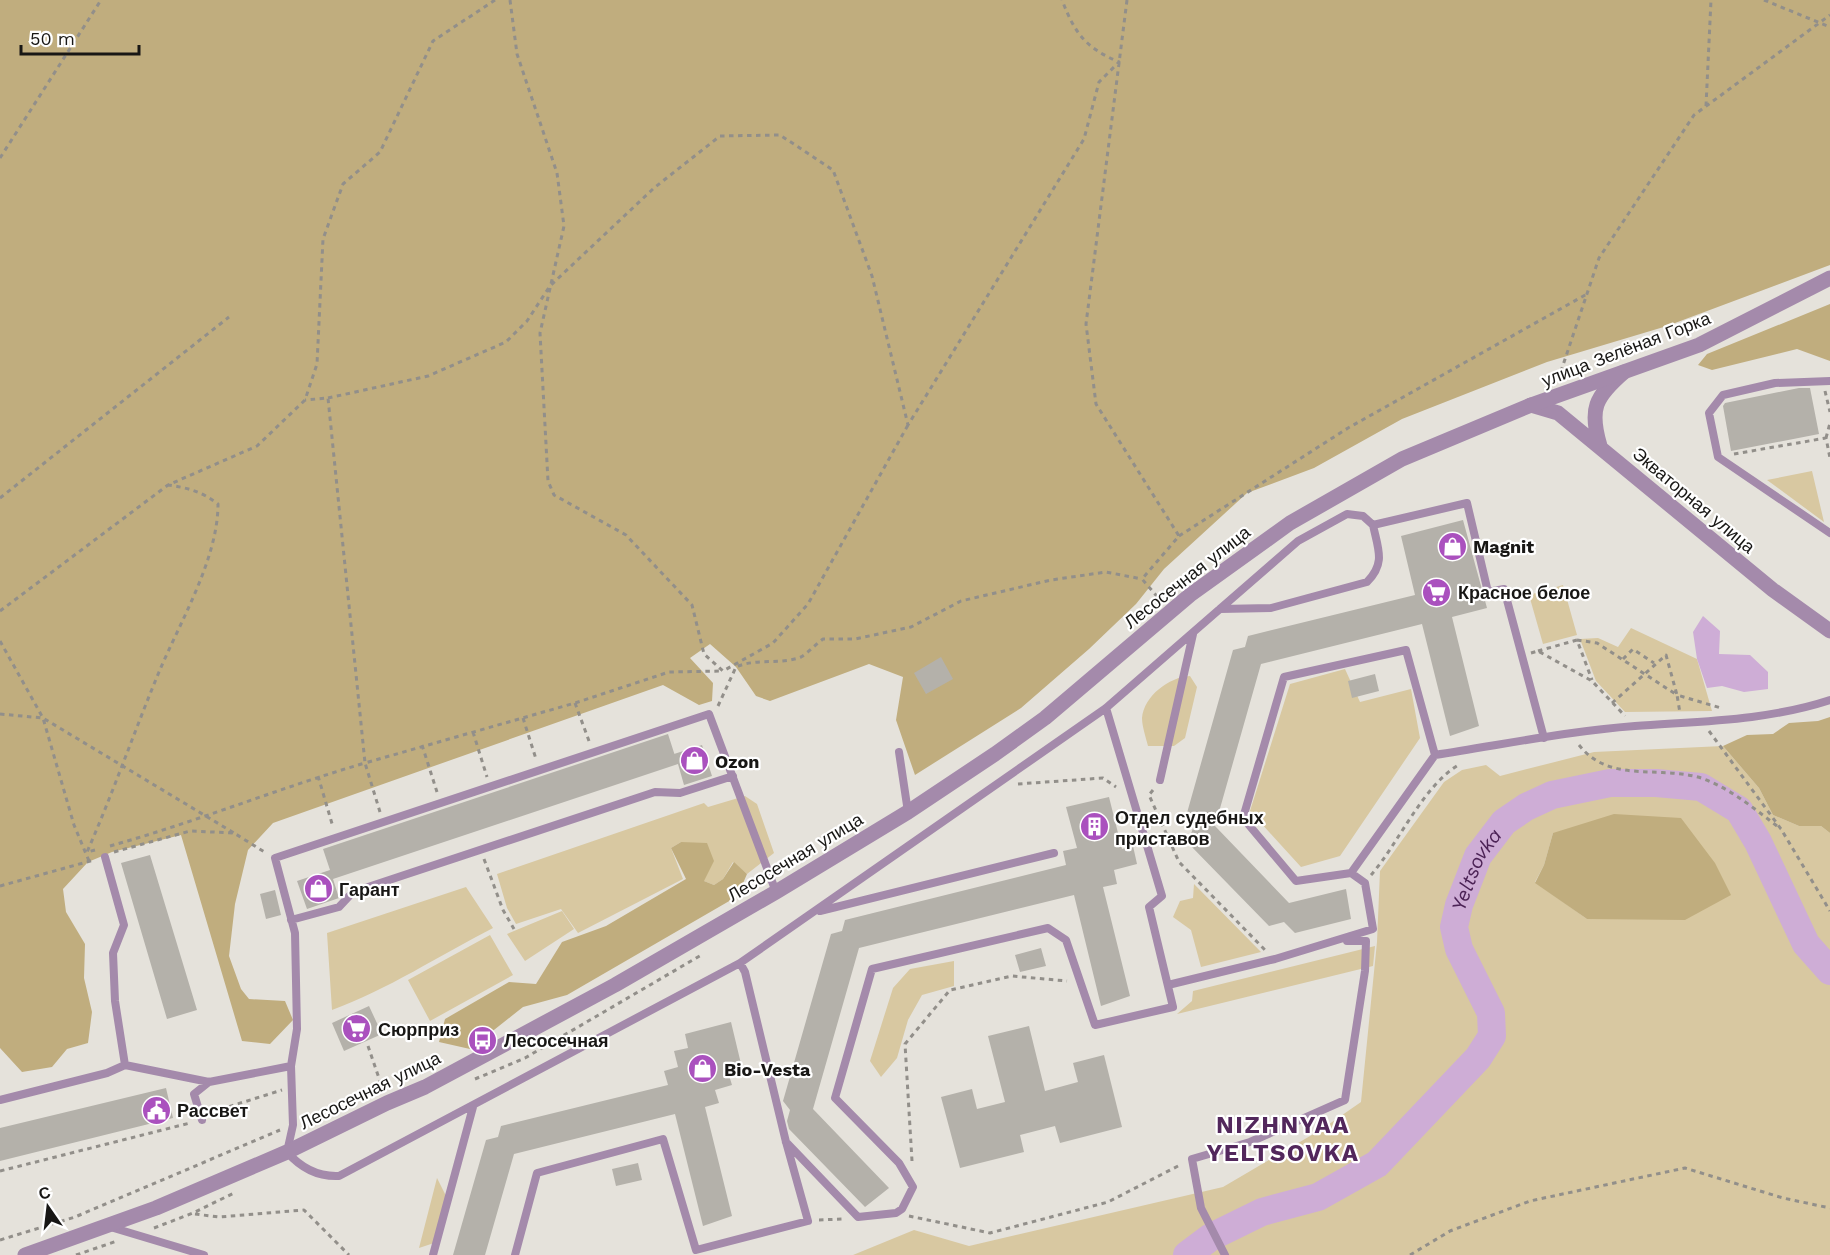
<svg xmlns="http://www.w3.org/2000/svg" width="1830" height="1255" font-family="'Work Sans',sans-serif">
	<rect width="100%" height="100%" fill="#e5e2db"/>
	<path fill="#d8c8a1" fill-rule="evenodd" d="M1812,471L1824,522L1767,480Z
		M1563,585L1577,635L1543,644L1529,595Z
		M1631,628L1697,659L1712,711L1625,712L1596,681L1580,639L1598,638L1618,647Z
		M1345,669L1360,702L1411,689L1420,738L1340,856L1301,867L1250,811L1290,684Z
		M1190,676L1197,687L1185,738L1174,746H1148C1146,738 1142,726 1142,718C1144,696 1169,677 1190,676Z
		M1723,746L1759,788L1773,815L1799,826H1821L1830,833V1255H853L914,1230L969,1246L1223,1187L1322,1129L1361,1102L1377,942L1380,871L1444,782L1462,770L1486,765L1500,776L1594,752ZM1553,833L1587,919L1535,882L1544,865Z
		M745,796L757,804L774,853L747,874L733,862L723,879L714,885L704,881L681,842L671,848L683,879L578,933L561,909L516,924L507,908L497,874L704,803L708,807Z
		M1194,884L1261,952L1201,967L1191,930L1173,917L1180,901L1193,898Z
		M466,887L493,928C440,955 387,990 332,1010L327,933Z
		M562,911L574,929L525,961L507,934Z
		M490,935L513,975L430,1021L408,980Z
		M1375,946L1373,966L1177,1014L1192,1001L1193,991Z
		M954,961V986L922,995L908,1020L897,1058L881,1077L870,1061L893,988L910,969Z
		M437,1178L447,1198L437,1242L419,1248Z"/>
	<path fill="#c0ad7e" d="M0,0H1830V265L1667,326L1547,362L1402,419L1314,468L1247,493L1164,569L1136,604L1089,649L1021,708L915,775L896,720L903,677L869,664L770,701L756,696L736,667L710,644L690,658L713,683L712,701L699,705L663,685L273,823L248,850L235,904L229,956L241,989L249,999L285,1001L293,1020L270,1044L242,1041L181,835L112,852L88,862L63,889L66,912L85,944L84,978L92,1012L88,1043L67,1049L52,1067L22,1072L0,1048Z
		M1830,304V361L1797,349L1712,370L1698,365L1707,354Z
		M1830,717V833L1821,826H1799L1773,815L1759,788L1723,746L1747,735L1773,734L1789,723L1818,721Z
		M1614,814L1681,818L1715,863L1731,895L1685,920L1587,919L1535,883L1544,865L1553,833Z
		M681,842L707,843L714,861L704,881L714,885L723,879L734,862L747,874L741,888L731,900L567,995L523,1007L470,1049L439,1042L445,1019L509,982L536,984L562,942L606,926L686,879L671,848Z"/>
	<path fill="#ceadd6" d="M1703,616L1720,631L1719,654L1750,655L1768,672V689L1744,692L1722,686L1707,688L1697,659L1693,632Z"/>
	<g fill="none" stroke-linecap="round" stroke-linejoin="round">
		<path stroke="#ceadd6" stroke-width="28" id="s1" d="M1187,1255L1211,1237L1262,1212L1318,1197L1377,1164L1478,1058L1492,1036L1491,1013L1459,949L1454,927L1459,905L1478,856L1504,822L1526,807L1552,795L1610,783H1656L1701,787L1739,810L1758,842L1806,944L1830,971"/>
	</g>
	<path fill="#b4b1aa" d="M1799,388H1810L1819,434L1731,451L1723,406L1725,403Z
		M1463,520L1487,608L1452,617L1479,726L1450,736L1422,624L1261,664L1215,826L1289,903L1346,889L1351,919L1295,933L1284,922L1269,926L1188,843L1193,828L1185,820L1233,650L1245,647L1248,636L1415,595L1401,536Z
		M941,657L953,679L926,694L914,673Z
		M1375,674L1379,691L1352,698L1348,681Z
		M668,734L676,759L674,754L702,745L712,776L684,785L678,764L333,879L339,898L307,909L297,881L330,870L323,849Z
		M1109,797L1122,849L1133,846L1137,864L1114,870L1117,884L1103,887L1130,996L1101,1006L1074,895L859,948L813,1109L889,1188L865,1207L789,1129L787,1121L790,1110L783,1101L831,934L842,931L845,920L1066,865L1063,851L1077,848L1066,807Z
		M150,855L197,1010L167,1019L121,863Z
		M275,890L281,915L266,919L260,894Z
		M1041,948L1046,966L1020,972L1015,955Z
		M369,1006L382,1034L344,1051L332,1023Z
		M731,1022L742,1068L728,1072L732,1085L715,1090L719,1103L705,1107L732,1216L703,1226L675,1114L514,1154L485,1255H453L486,1140L498,1137L501,1126L668,1085L664,1071L678,1067L674,1051L688,1048L685,1034Z
		M1029,1026L1045,1091L1078,1082L1073,1063L1104,1055L1122,1127L1060,1143L1055,1126L1020,1135L1024,1152L960,1168L941,1097L972,1089L977,1109L1005,1102L988,1036Z
		M166,1088L173,1118L0,1161V1128Z
		M638,1163L642,1180L616,1186L612,1169Z"/>
	<g fill="none" stroke-linecap="round" stroke-linejoin="round">
		<path stroke="#928f8a" stroke-width="3" stroke-dasharray="4.5 4.5" stroke-linecap="butt" d="M510,0L517,54L557,173L564,226L540,333L548,481L554,495L626,535L692,605L704,654L723,671L773,643L808,604L908,425
			M1127,0L1086,324L1096,404L1179,536L1142,579L1161,601
			M1764,0L1830,27
			M1706,106L1711,0
			M0,158L101,0
			M1558,380L1599,258L1694,115L1830,15
			M1825,391L1830,412
			M328,398L428,376L506,342L527,321L550,286L569,268L654,188L720,136L780,135L833,170L872,276L908,425L1084,139L1099,82L1119,62C1086,48 1075,34 1062,0
			M1826,438L1830,423
			M1734,454L1826,438L1830,458
			M0,498L229,317
			M1179,536L1348,428L1587,294
			M0,611L168,485L257,446L305,400L317,364L323,239L343,184L380,152L433,41L495,0
			M1577,640L1597,643L1677,695L1680,713
			M0,641L43,718L234,833
			M1538,651L1577,640L1592,680
			M1531,653L1538,651L1592,681L1625,716
			M1623,659L1633,649L1654,663
			M575,703L589,741
			M1612,703L1666,655L1677,695L1721,708
			M718,706L736,667C756,658 780,665 801,657C808,653 816,644 823,639H855L911,627L961,601L1051,580L1106,572L1142,579
			M0,714L43,718L74,825L89,861
			M523,718L536,759
			M1709,731L1781,829L1830,911
			M473,732L487,777
			M422,745L437,792
			M1579,745C1610,785 1662,764 1704,779C1733,790 1757,811 1781,829
			M318,776L333,827
			M1018,784L1103,778L1116,787
			M1153,790L1149,795L1179,862L1265,950
			M380,812L365,763L575,703L669,672L723,671
			M110,846C196,822 279,788 365,763L328,398L305,400
			M95,850L87,852C113,793 134,732 159,672C180,622 218,559 218,504C201,491 188,488 168,485
			M114,852L190,831L234,833L266,853
			M484,859L503,910L514,929
			M1371,875C1399,843 1423,785 1460,764
			M0,886L94,860
			M368,1046L383,1090
			M475,1079L525,1058L703,954
			M212,1112L282,1090
			M912,1161L905,1044L950,990L1012,976L1067,981
			M0,1171L190,1123
			M195,1214L219,1217L304,1210L349,1255
			M909,1216L990,1233L1108,1202L1182,1164
			M819,1220L842,1219
			M154,1228L193,1213L236,1192
			M0,1240L75,1217L280,1130
			M76,1255L117,1241
			M1410,1255L1450,1231L1530,1201L1685,1168L1783,1198L1830,1208"/>
		<path stroke="#a48aab" stroke-width="8" d="M1830,381L1775,383L1723,395L1709,413L1718,457L1830,533
			M1373,525L1467,503L1488,592L1504,589L1544,738
			M899,752L908,812
			M1160,780L1193,634
			M1351,873L1296,881L1243,818L1284,677L1406,650L1435,755
			M820,911L1054,853
			M291,920L339,907L353,892L655,792L680,793L733,776
			M1168,985L1275,959L1373,929L1365,883L1351,873L1435,755C1501,745 1568,731 1635,726C1701,721 1766,721 1830,700
			M125,1065L209,1082L291,1066L293,1125L287,1152C301,1168 318,1177 339,1176L740,963L1106,708L1298,541L1347,514L1363,516L1373,525C1378,549 1386,563 1367,582L1271,608L1220,609
			M291,1066L297,1029L295,933L275,858L709,714L776,892
			M0,1100L107,1073L125,1065L115,1001L113,953L124,925L105,857
			M202,1120L194,1094L209,1082
			M786,1142L858,1217L896,1213L902,1209L913,1187L899,1163L835,1098L872,969L1048,928L1066,940L1095,1025L1173,1007L1149,907L1162,896L1106,708
			M107,1226L204,1255
			M433,1255L473,1107
			M515,1255L537,1173L663,1139L696,1250L808,1221L786,1142L745,972L740,963
			M1225,1255L1201,1208L1192,1159L1250,1142L1345,1100L1365,971L1366,941H1347"/>
		<path stroke="#a48aab" stroke-width="15" d="M1531,405L1558,413L1773,590L1830,631
			M1600,446C1589,409 1595,397 1624,372"/>
		<path stroke="#a48aab" stroke-width="15" d="M25,1255L156,1208L287,1152L387,1103L425,1087L615,985L776,892L908,812L995,754L1045,718L1190,595L1290,523L1402,459L1531,405L1699,345L1830,278"/>
	</g>
	<defs>
		<symbol id="shop-disc" viewBox="-11 -11 22 22"><circle r="9.5" fill="#aa51be" stroke="#fff"/><path d="M-5-2.5h2.3a2.7 3.5 0 0 1 5.4 0H5L5.5 6h-11ZM-1.5-2.5h3a1.5 2.3 0 0 0-3 0Z" fill="#fff"/></symbol>
		<symbol id="supermarket-disc" viewBox="-11 -11 22 22"><circle r="9.5" fill="#aa51be" stroke="#fff"/><path d="M-6-5.5h2.5l.6 2H6L4.5 2H-2.5L-4.4-4H-6ZM-1.5 3.2a1.3 1.3 0 1 0 .1 0ZM3 3.2a1.3 1.3 0 1 0 .1 0Z" fill="#fff"/></symbol>
		<symbol id="building-disc" viewBox="-11 -11 22 22"><circle r="9.5" fill="#aa51be" stroke="#fff"/><path d="M-4-6H4V6H1V3H-1V6H-4ZM-2.5-4.3h1.7v1.8h-1.7ZM.8-4.3h1.7v1.8H.8ZM-2.5-1h1.7V.8h-1.7ZM.8-1h1.7V.8H.8Z" fill="#fff"/></symbol>
		<symbol id="bus-disc" viewBox="-11 -11 22 22"><circle r="9.5" fill="#aa51be" stroke="#fff"/><path d="M-5-6H5V4H4V6H2V4H-2V6H-4V4H-5ZM-3.5-4V0h7V-4ZM-3.5 1.2v1.5H-2V1.2ZM2 1.2v1.5H3.5V1.2Z" fill="#fff"/></symbol>
		<symbol id="civic-disc" viewBox="-11 -11 22 22"><circle r="9.5" fill="#aa51be" stroke="#fff"/><path d="M-.6-6.5H3V-4.5H.6V-3L4-1V1h2V6H-6V1h2V-1L-.6-3ZM-1.2 2.5V6h2.4V2.5Z" fill="#fff"/></symbol>
	</defs>
	<g fill-rule="evenodd">
		<use href="#shop-disc" x="1436" y="530" width="33" height="33"/>
		<use href="#supermarket-disc" x="1420" y="576" width="33" height="33"/>
		<use href="#shop-disc" x="678" y="744" width="33" height="33"/>
		<use href="#building-disc" x="1078" y="810" width="33" height="33"/>
		<use href="#shop-disc" x="302" y="872" width="33" height="33"/>
		<use href="#supermarket-disc" x="340" y="1012" width="33" height="33"/>
		<use href="#bus-disc" x="466" y="1024" width="33" height="33"/>
		<use href="#shop-disc" x="686" y="1052" width="33" height="33"/>
		<use href="#civic-disc" x="140" y="1094" width="33" height="33"/>
	</g>
	<g text-anchor="middle" dominant-baseline="central" stroke-width="4.5" stroke-linejoin="round" paint-order="stroke">
		<g font-size="18" fill="#181715" stroke="#fff">
			<text transform="translate(1626 349) rotate(-21)">улица Зелёная Горка</text>
			<text transform="translate(1694 500) rotate(40)">Экваторная улица</text>
			<text transform="translate(1187 577) rotate(-38)">Лесосечная улица</text>
			<text transform="translate(795 857) rotate(-31)">Лесосечная улица</text>
			<text transform="translate(370 1090) rotate(-26)">Лесосечная улица</text>
		</g>
		<g font-size="18" font-weight="bold" fill="#181715" stroke="#fff" text-anchor="start">
			<text x="1473" y="546">Magnit</text>
			<text x="1458" y="592">Красное белое</text>
			<text x="715" y="761">Ozon</text>
			<text x="1115" y="817">Отдел судебных<tspan x="1115" dy="21">приставов</tspan></text>
			<text x="339" y="889">Гарант</text>
			<text x="378" y="1029">Сюрприз</text>
			<text x="504" y="1040">Лесосечная</text>
			<text x="724" y="1069">Bio-Vesta</text>
			<text x="177" y="1110">Рассвет</text>
		</g>
		<g font-size="20" font-style="italic" fill="#4c2356" stroke="#fff">
			<text stroke="none"><textPath href="#s1" startOffset="564">Yeltsovka</textPath></text>
		</g>
		<g font-size="24" font-weight="bold" letter-spacing="1.5" fill="#52275c" stroke="#fff">
			<text x="1283" y="1125">NIZHNYAA<tspan x="1283" dy="28">YELTSOVKA</tspan></text>
		</g>
	</g>
	<g transform="translate(48 1207) rotate(346)" stroke="#ffffff" stroke-width="4.5" paint-order="stroke">
	<path d="M0-4.5L10 22L0 15L-10 22Z" fill="#181715"/>
	<text y="-9" font-size="16" font-weight="bold" text-anchor="middle" fill="#181715">С</text>
	</g>
	<path d="M21 45v9h118v-9" fill="none" stroke="#181715" stroke-width="3"/>
	<text x="30" y="45" font-size="18" fill="#181715" stroke="#ffffff" stroke-width="4.5" paint-order="stroke">50 m</text>
</svg>
